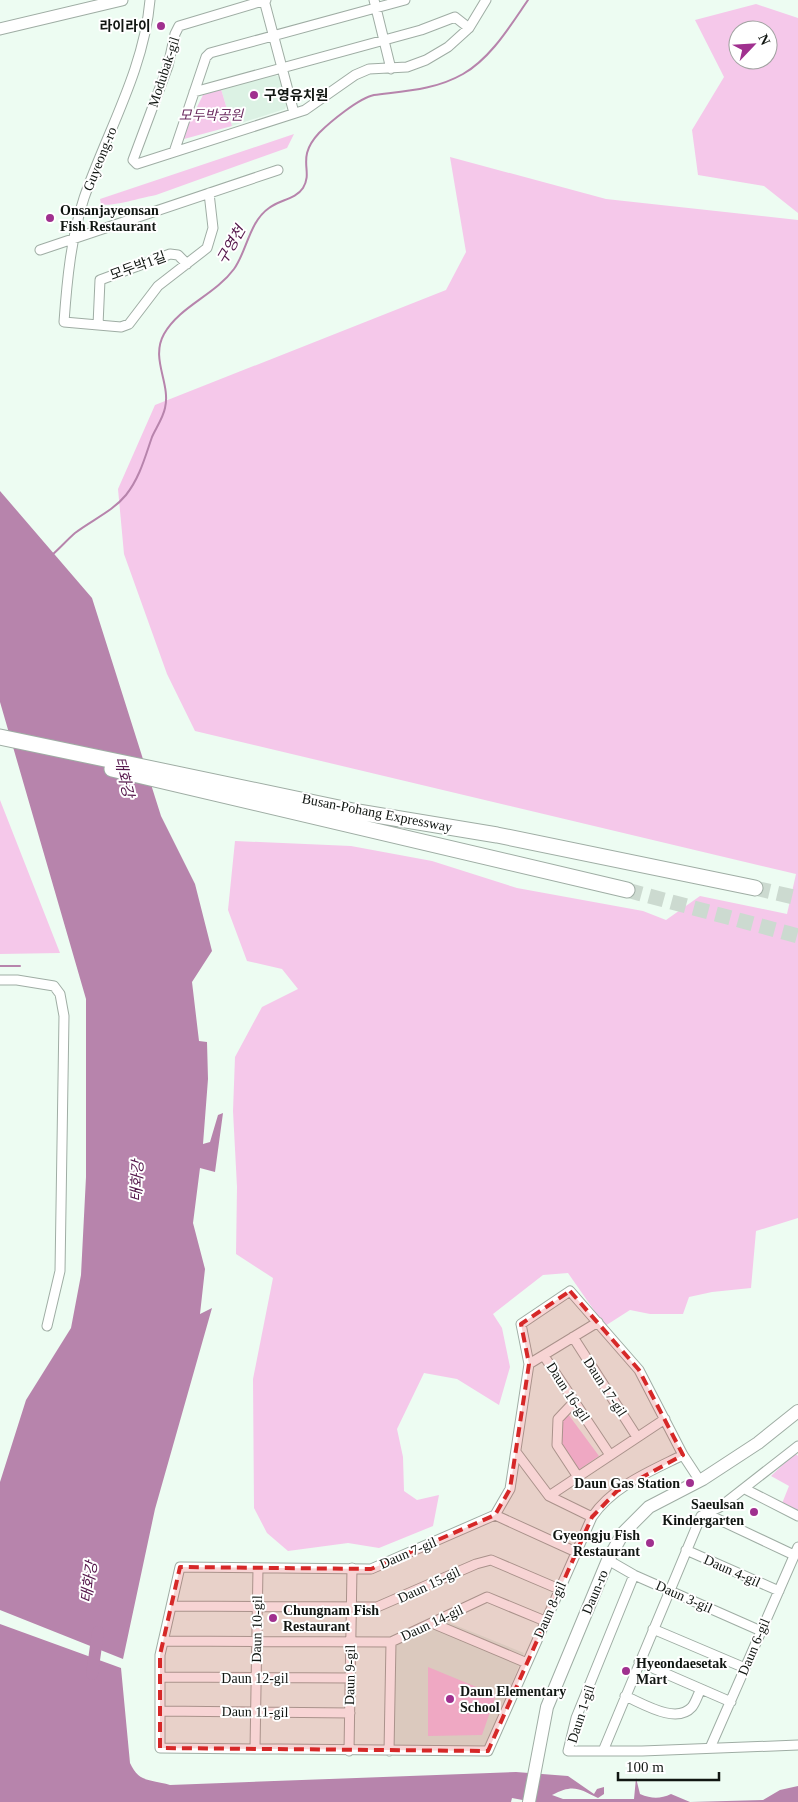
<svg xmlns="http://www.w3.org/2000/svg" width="798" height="1802" font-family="'Times New Roman','Noto Sans KR',serif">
	<rect width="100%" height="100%" fill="#edfcf2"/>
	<path fill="#dcf2e4" d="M275,75L280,77L283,84L288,102L285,109L232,126L221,89Z
		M445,1621L524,1653L487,1746H393L395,1645Z"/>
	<path fill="#f5c8ea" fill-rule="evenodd" d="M756,4L798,18V213L764,186L698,175L692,130L724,77L695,20ZM738,30H768V60H738Z
		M221,89L232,126L184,139L183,135L203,95Z
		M294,134L287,148L156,195C144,197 108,208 101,204L100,199Z
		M450,157L606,199L798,220V1218L756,1231L751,1288L712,1292L689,1297L683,1314H650L630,1310L605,1326L568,1273L543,1275L493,1314L502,1328L510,1367L499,1405L457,1379L424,1373L397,1429L403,1457L404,1491L417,1500L439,1495L433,1526L379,1548L348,1543L288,1551L267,1533L254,1508L253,1379L273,1278L236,1254L237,1187L233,1111L235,1057L262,1007L298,989L282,969L247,961L228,910L235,841L351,846L432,861L517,888L643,911L666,920L700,896L787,914L796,874L195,731L167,674L124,554L118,489L155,405L446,290L466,252Z
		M0,800L60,953L0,954Z
		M568,1414L599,1456L577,1471L559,1445L560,1420Z
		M795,1453L798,1456V1511L781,1506L789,1486L771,1476Z
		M428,1667L496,1695L482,1735L428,1736Z"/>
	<path fill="#b784ac" d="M0,491L92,598L161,816L195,884L212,951L192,982L199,1041L207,1042L208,1079L203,1144L210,1142L218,1115L223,1113L215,1172L200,1168L193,1223L205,1269L200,1314L212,1308L155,1509L123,1659L0,1610V1482L26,1400L71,1328L81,1275L86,1177V999L0,702Z
		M0,1624L121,1668L130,1763C139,1783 150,1779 170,1785L516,1772L568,1776L594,1794L597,1789L604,1787V1794L598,1798C578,1788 573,1784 552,1795L563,1799H634L636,1778L640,1794C652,1799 660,1799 671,1794L690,1802L763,1800L780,1790L798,1786V1802H533L512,1798L511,1802H0Z"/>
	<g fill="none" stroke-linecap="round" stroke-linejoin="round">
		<path stroke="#b784ac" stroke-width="2" d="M52,555C60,548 67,540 75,533C92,520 113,511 126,495C140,477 145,457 152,437C156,428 163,418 165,408C171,383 150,359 164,334C180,306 215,295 234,269C247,251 249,222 269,208C279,200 296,199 303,188C314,170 295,159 319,133C330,122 359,98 374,95C405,91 435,90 463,74C491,58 510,26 528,0
			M0,966H20"/>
		<path stroke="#b784ac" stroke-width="12" d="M92,1674L98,1632"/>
		<path stroke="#ccdad0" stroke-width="15" stroke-dasharray="15 8" stroke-linecap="butt" d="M755,888L798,898
			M627,890L798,936"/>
		<defs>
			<path id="street" d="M150,0C144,70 107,132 84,198C71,238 67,280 64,322L121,327L129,324L158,286L207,248L213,228L209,193
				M264,0L294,113
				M266,0L179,26L175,34L168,66L133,160L137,164L305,110L355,75L369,69L407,67L426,60L448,47L469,28L486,0
				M374,0L391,69
				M194,92L421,30L455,17L469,28
				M174,152L206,57L210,53L405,0
				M40,250L278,170
				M98,325L100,280L170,254L178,255L187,264
				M0,980H17L54,986L60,994L64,1016L60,1271L47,1326
				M573,1337L637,1437
				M544,1356L610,1455
				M529,1364L598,1322
				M574,1402L558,1419L557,1445L578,1477
				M516,1452L549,1496L592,1517
				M683,1455C651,1471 613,1486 592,1517L488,1751L160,1748V1655L180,1567L371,1569L495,1515L510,1489L529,1364L521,1324L570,1291L639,1370L683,1455L700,1481
				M745,1489L798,1516
				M549,1496L665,1419
				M707,1514L794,1555
				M495,1515L576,1552
				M686,1550L779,1591
				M608,1560L634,1575L761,1631
				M634,1575L576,1718L568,1751H642L798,1745
				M172,1606L377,1607L476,1564L491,1560L559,1589
				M432,1623L527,1663
				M653,1629L745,1668
				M163,1641L391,1642L487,1597L545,1621
				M639,1662L731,1702
				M160,1677L350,1678
				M625,1696C642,1703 676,1725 692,1707C696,1702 698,1694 701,1689
				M160,1711L350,1713
				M710,1748L798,1547
				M255,1749L258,1568
				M349,1751L352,1568
				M389,1751L391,1642
				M603,1751L701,1516L720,1507L798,1446"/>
			<path id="secondary" d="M0,29L122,0"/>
			<path id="primary" d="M529,1802L547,1707L608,1560L623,1533L649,1507L703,1479L758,1443L798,1411"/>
			<path id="highway" d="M0,737L358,812L497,835L755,888
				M112,769L627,890"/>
		</defs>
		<use href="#street" stroke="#9fada4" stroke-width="11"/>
		<use href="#secondary" stroke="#9fada4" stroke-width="13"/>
		<use href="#primary" stroke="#9fada4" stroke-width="14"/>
		<use href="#highway" stroke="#9fada4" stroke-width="17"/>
		<use href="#street" stroke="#fff" stroke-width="9"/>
		<use href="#secondary" stroke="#fff" stroke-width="11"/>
		<use href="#primary" stroke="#fff" stroke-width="12"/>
		<use href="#highway" stroke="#fff" stroke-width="15"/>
	</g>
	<path fill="#d62828" fill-opacity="0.2" stroke="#d62828" stroke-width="4" stroke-dasharray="10 6" stroke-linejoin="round" d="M570,1291L639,1370L683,1455L617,1491L592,1517L488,1751L160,1748V1655L180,1567L371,1569L495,1515L510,1489L529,1364L521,1324Z"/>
	<g fill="#a0308f" stroke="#fff" stroke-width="2">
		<circle cx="161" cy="26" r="5"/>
		<circle cx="254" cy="95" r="5"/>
		<circle cx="50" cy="218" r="5"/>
		<circle cx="690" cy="1483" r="5"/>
		<circle cx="754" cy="1512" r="5"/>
		<circle cx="650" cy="1543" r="5"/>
		<circle cx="273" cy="1618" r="5"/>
		<circle cx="626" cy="1671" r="5"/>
		<circle cx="450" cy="1699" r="5"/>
	</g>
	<g text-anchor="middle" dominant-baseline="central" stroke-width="4" stroke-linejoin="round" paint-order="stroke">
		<g font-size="14" font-weight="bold" fill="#111612" stroke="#fff" text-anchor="start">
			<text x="151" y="26" text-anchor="end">라이라이</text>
			<text x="264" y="95">구영유치원</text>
			<text x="60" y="210">Onsanjayeonsan<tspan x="60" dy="16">Fish Restaurant</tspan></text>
			<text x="680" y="1483" text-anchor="end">Daun Gas Station</text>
			<text x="744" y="1504" text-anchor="end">Saeulsan<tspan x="744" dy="16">Kindergarten</tspan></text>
			<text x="640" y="1535" text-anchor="end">Gyeongju Fish<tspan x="640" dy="16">Restaurant</tspan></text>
			<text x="283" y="1610">Chungnam Fish<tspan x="283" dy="16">Restaurant</tspan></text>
			<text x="636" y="1663">Hyeondaesetak<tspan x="636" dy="16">Mart</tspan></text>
			<text x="460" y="1691">Daun Elementary<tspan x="460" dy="16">School</tspan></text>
		</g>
		<g font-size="14" fill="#111612" stroke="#fff">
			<text transform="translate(164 72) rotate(-72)">Modubak-gil</text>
			<text transform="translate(100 159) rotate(-68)">Guyeong-ro</text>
			<text transform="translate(138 266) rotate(-20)">모두박1길</text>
			<text transform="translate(377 813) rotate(11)">Busan-Pohang Expressway</text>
			<text transform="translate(605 1387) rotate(57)">Daun 17-gil</text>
			<text transform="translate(568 1392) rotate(57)">Daun 16-gil</text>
			<text transform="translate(408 1553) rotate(-23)">Daun 7-gil</text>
			<text transform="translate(732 1571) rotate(24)">Daun 4-gil</text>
			<text transform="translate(429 1585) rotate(-25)">Daun 15-gil</text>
			<text transform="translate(595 1592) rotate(-67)">Daun-ro</text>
			<text transform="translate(684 1597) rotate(24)">Daun 3-gil</text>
			<text transform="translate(550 1610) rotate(-66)">Daun 8-gil</text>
			<text transform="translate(432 1623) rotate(-25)">Daun 14-gil</text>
			<text transform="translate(257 1629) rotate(-89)">Daun 10-gil</text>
			<text transform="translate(754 1647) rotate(-67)">Daun 6-gil</text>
			<text transform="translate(350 1675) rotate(-89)">Daun 9-gil</text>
			<text x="255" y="1678">Daun 12-gil</text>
			<text transform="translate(255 1712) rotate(1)">Daun 11-gil</text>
			<text transform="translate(581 1714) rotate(-72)">Daun 1-gil</text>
		</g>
		<g font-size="14" font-style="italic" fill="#6c2d60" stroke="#fff">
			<text x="211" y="115">모두박공원</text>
		</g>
		<g font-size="15" font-style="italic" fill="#55174b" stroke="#fff">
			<text transform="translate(231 245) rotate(-60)">구영천</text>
			<text transform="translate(124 777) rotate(77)">태화강</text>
			<text transform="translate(137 1181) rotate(-87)">태화강</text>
			<text transform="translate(89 1582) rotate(-82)">태화강</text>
		</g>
	</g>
	<g transform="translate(753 45) rotate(65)"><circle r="24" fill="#ffffff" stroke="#a0a2a0"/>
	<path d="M0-4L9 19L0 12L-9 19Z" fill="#a0308f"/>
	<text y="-8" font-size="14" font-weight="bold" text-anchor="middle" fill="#111612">N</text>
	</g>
	<path d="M618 1772v8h101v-8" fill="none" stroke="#111612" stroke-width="2.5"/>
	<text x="626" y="1772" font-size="15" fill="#111612" stroke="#ffffff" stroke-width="4" paint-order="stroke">100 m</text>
</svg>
